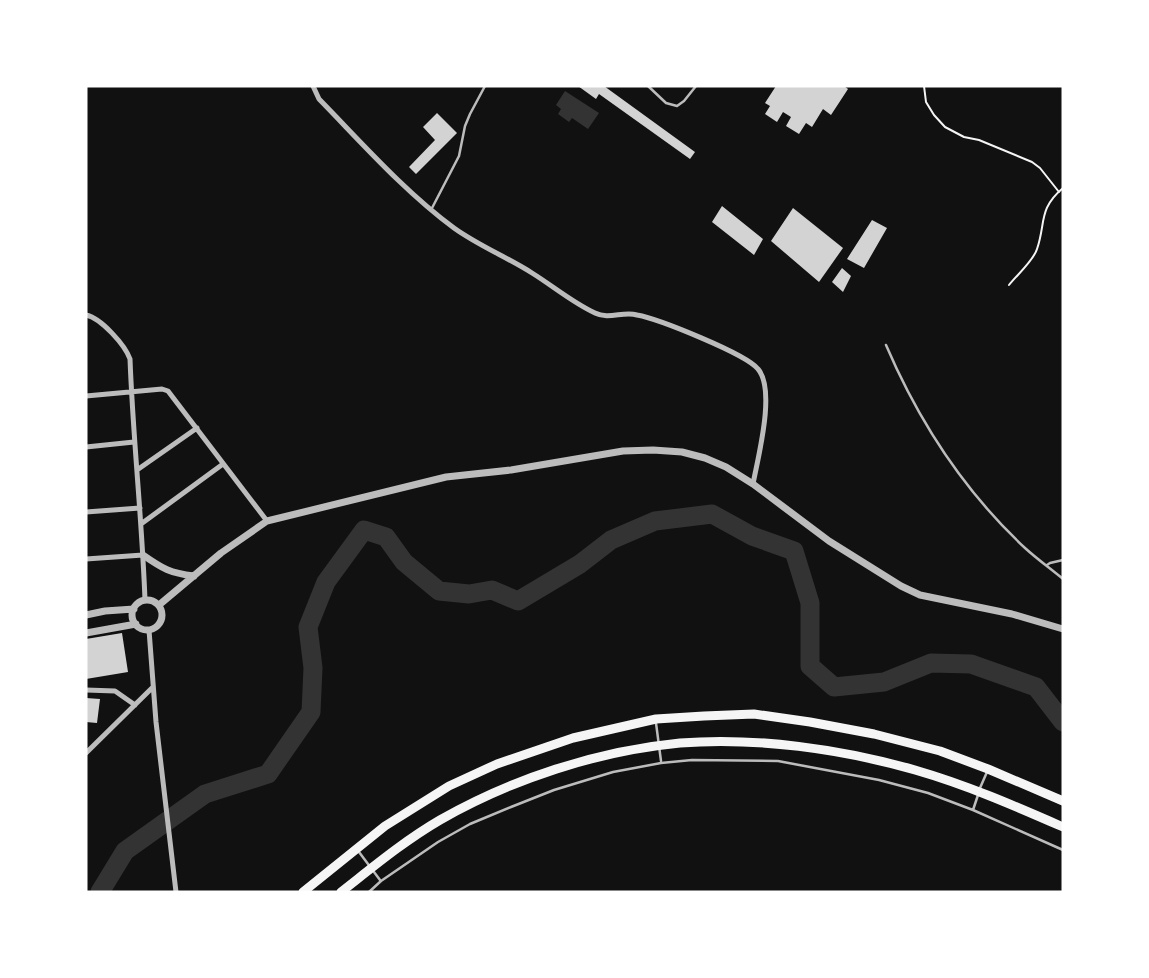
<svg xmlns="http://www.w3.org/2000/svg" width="1149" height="978" font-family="Raleway,sans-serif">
	<rect width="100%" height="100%" fill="#111"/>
	<path fill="#333" d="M565,91L599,113L588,129L572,118L569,122L558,114L561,109L556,105Z"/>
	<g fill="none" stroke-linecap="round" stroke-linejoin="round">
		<path stroke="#333" stroke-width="19" d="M100,892L125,851L205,794L268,774L311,712L313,668L308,627L326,582L364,530L386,537L404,562L439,591L469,594L492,590L518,601L580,564L611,540L655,521L712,514L752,536L794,551L810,603V666L834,687L884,682L931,663L971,664L1036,687L1063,722"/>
	</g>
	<path fill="#d3d3d3" d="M578,86H604L695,152L690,159L599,94L596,99Z
		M776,86H844L848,89L831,115L823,109L812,127L806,123L799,134L786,126L791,117L783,112L777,122L765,114L770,106L765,103Z
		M437,113L457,133L416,174L409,167L435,140L423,127Z
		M722,206L763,239L754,255L712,222Z
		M793,208L843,248L819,282L771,241Z
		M872,220L887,228L864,268L847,259Z
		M842,268L851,276L843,292L832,282Z
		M122,633L128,672L86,679V639Z
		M86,698L100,699L97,723L86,722Z"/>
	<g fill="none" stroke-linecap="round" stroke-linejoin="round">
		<path stroke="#f5f5f5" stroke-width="2" d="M924,86L926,102L934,115L945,127L964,137L979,140L1032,162L1040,168L1059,192
			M1009,285C1017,275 1034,260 1037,249C1046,223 1038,209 1063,188"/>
		<path stroke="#bcbcbc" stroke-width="2.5" d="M648,86L666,103L677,106L684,101L696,86
			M431,210L459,156L465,126L470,114L485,86
			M886,345C919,422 964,491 1025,548C1037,559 1051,569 1063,579
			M1047,565L1050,563L1063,560
			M656,723L661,761
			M980,788L987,772
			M973,810L978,795
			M359,852L380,880
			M369,892L381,881L438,842L470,824L511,807L554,790L613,772L661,763L692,760L778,761L879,780L928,793L973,810L1063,850"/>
		<path stroke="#bcbcbc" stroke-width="5" d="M313,86L319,99C362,143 404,191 454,228C479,246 507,257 532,273C553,286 573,303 595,313C609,320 623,311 637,315C659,319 746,354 758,369C776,390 758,457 753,484
			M86,315C101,318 125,345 130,359C133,439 142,519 145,600
			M86,396L162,389L168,391L267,521
			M86,447L134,442
			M137,470L197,428
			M86,512L140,508
			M141,524L223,464
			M86,559L143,555
			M149,630L156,722L176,892
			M86,690L115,691L135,705
			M86,753L153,687"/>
		<path stroke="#bcbcbc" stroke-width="7" d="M143,555C163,569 170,573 194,576
			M132 615a15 15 0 1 1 30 0a15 15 0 1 1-30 0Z
			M159,605L221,553L267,521L446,477L511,470L623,451L653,450L682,452L705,458L726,467L753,484L829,541L901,586L920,595L1012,614L1063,629
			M86,615L105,611L134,609
			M86,633L136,624"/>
		<path stroke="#f5f5f5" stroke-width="9" d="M303,892L385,826L449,786L497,764L573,738L656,719L704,716L754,714L810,722L874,734L940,751L988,769L1063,801
			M341,892C373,867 404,841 440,820C512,779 597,751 680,743C756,737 842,749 915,770C967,785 1015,806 1063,827"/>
	</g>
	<rect width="1149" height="978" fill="none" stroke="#ffffff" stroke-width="175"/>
</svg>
